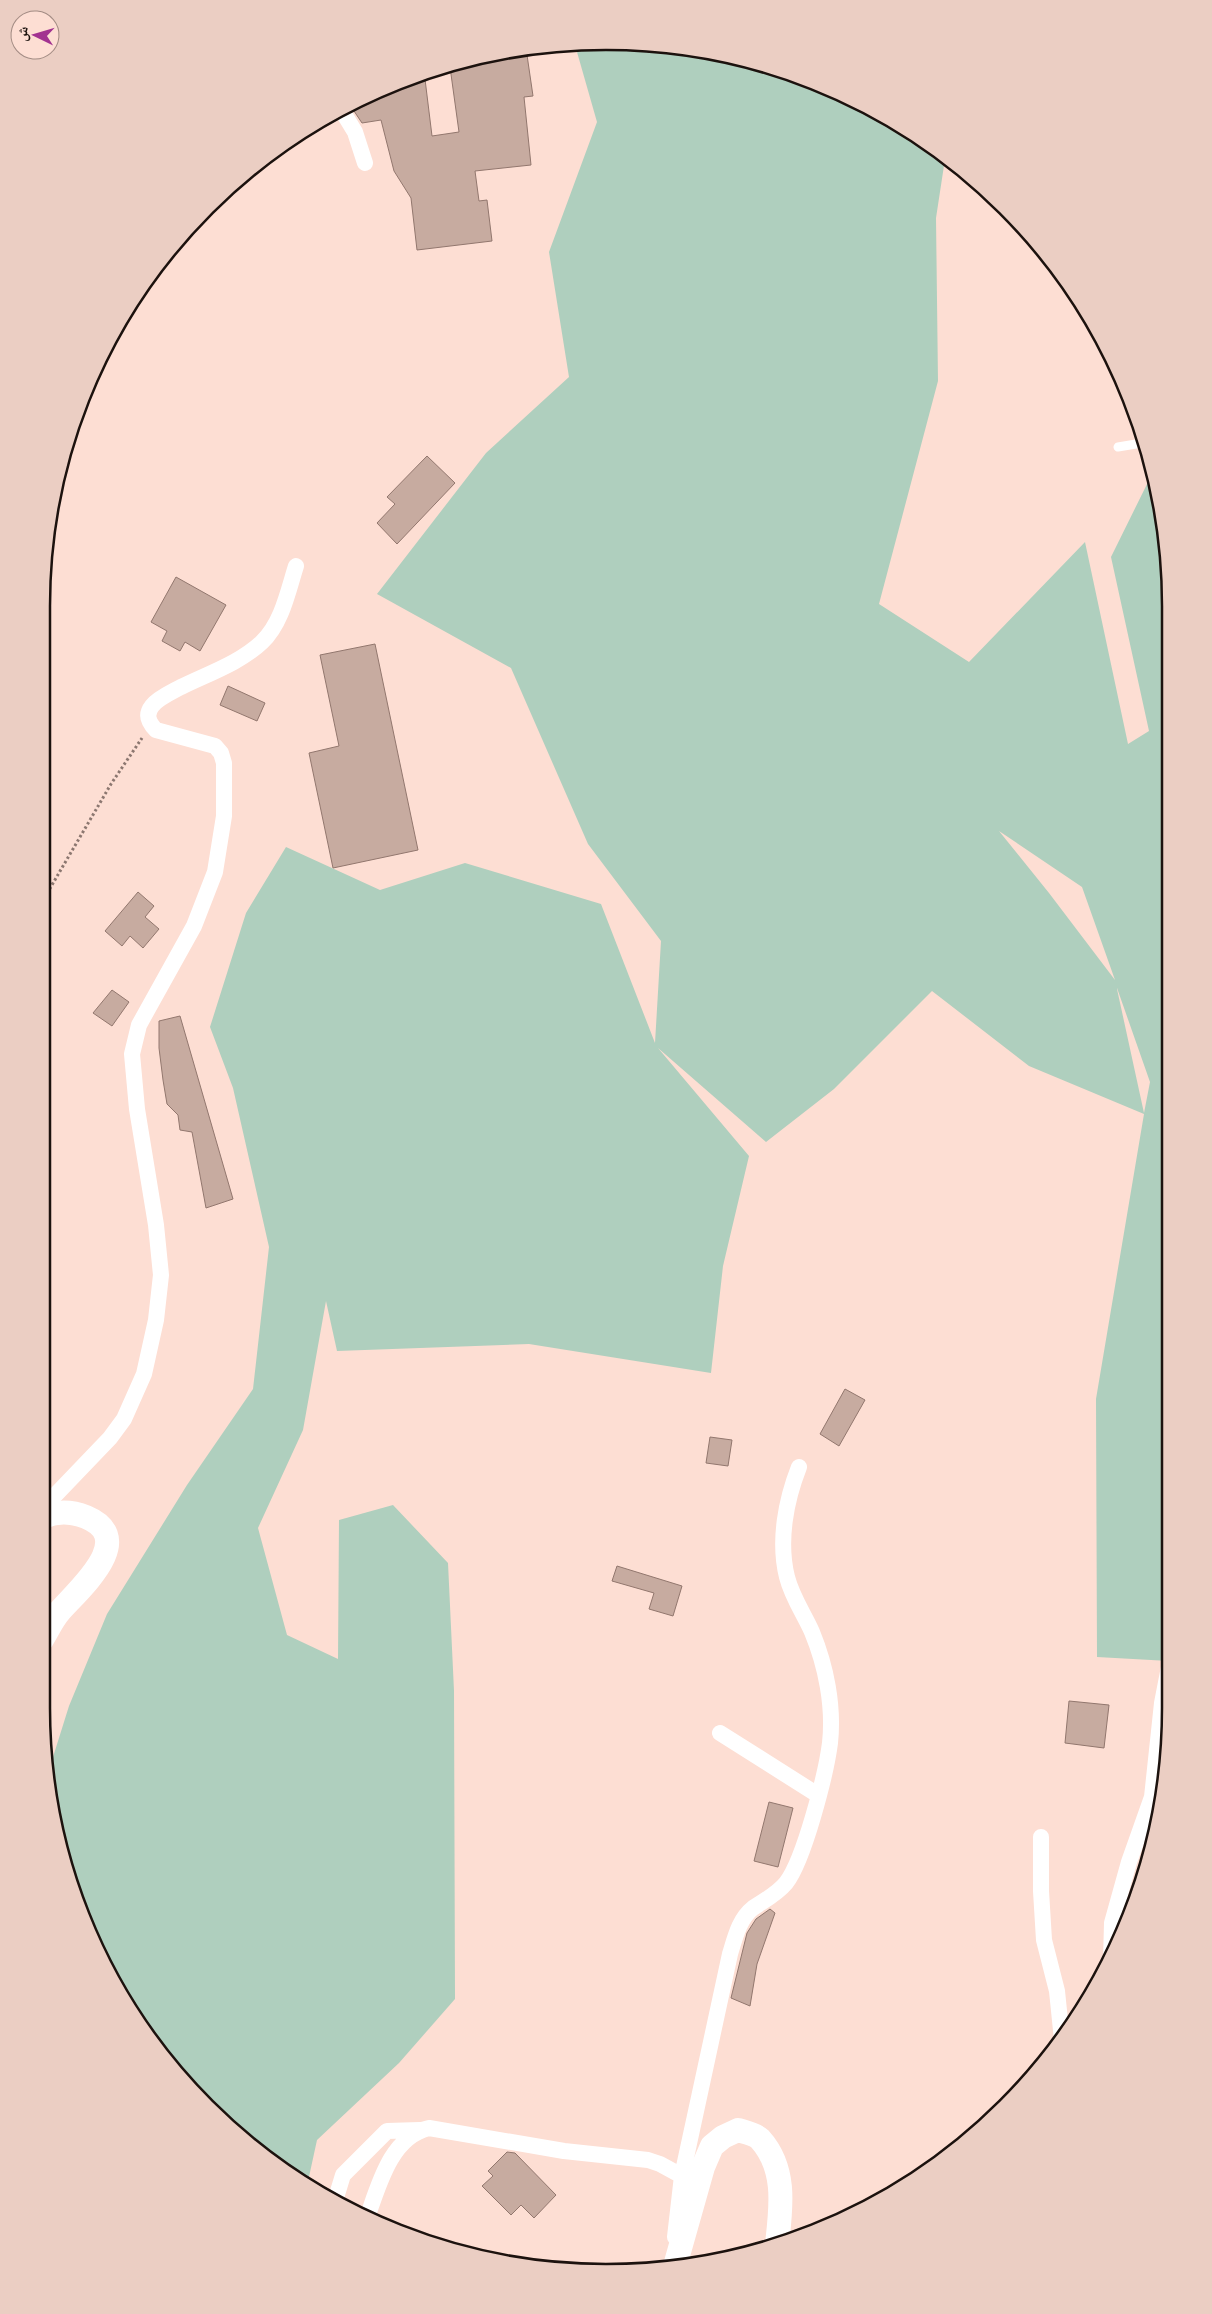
<svg xmlns="http://www.w3.org/2000/svg" width="1212" height="2314" font-family="'PT Sans Narrow','Noto Naskh Arabic',sans-serif">
	<rect width="100%" height="100%" fill="#fdded3"/>
	<path fill="#afcfbe" fill-rule="evenodd" d="M643,42L752,61L856,100L945,159L936,218L938,381L879,604L969,662L1085,542L1128,744L1149,731L1111,557L1151,476L1166,532L1169,1661L1097,1657L1096,1399L1144,1114L1029,1066L932,991L834,1089L766,1142L658,1048L749,1156L723,1266L711,1373L529,1344L337,1351L326,1301L303,1430L258,1528L287,1635L338,1659L339,1520L393,1505L448,1563L454,1691L455,1999L399,2063L317,2140L307,2186L292,2178L233,2132L158,2052L117,1990L71,1890L52,1818L48,1773L69,1706L107,1614L187,1485L253,1389L269,1247L233,1088L210,1027L246,913L286,847L380,890L465,863L601,904L655,1043L661,941L588,844L511,668L377,594L486,453L569,377L549,252L597,122L575,45ZM999,831L1082,887L1115,980L1049,893ZM1117,988L1150,1082L1144,1113L1117,989Z"/>
	<path fill="#c7aba0" stroke="#92776e" d="M527,55L533,96L524,97L531,165L475,171L479,201L487,200L492,241L417,250L411,198L394,171L381,120L362,123L350,105L424,71L432,136L459,132L450,67Z
		M427,456L455,483L397,544L377,523L395,504L387,497Z
		M176,577L226,605L200,651L185,642L180,651L162,641L167,631L151,622Z
		M375,644L418,850L333,868L309,753L339,746L320,655Z
		M228,686L265,703L257,721L220,705Z
		M138,892L154,906L145,917L159,929L143,948L130,936L122,946L105,931Z
		M112,990L129,1002L112,1026L93,1013Z
		M180,1016L233,1199L206,1208L192,1132L180,1130L178,1115L167,1104L163,1080L159,1048V1021Z
		M845,1389L865,1400L839,1446L820,1434Z
		M710,1437L732,1440L728,1466L706,1463Z
		M617,1566L682,1586L673,1616L649,1609L654,1593L612,1581Z
		M1069,1701L1109,1705L1104,1748L1065,1743Z
		M769,1802L793,1808L778,1867L754,1861Z
		M770,1909L775,1913L757,1964L750,2006L731,1998L747,1933L756,1919Z
		M507,2152L515,2153L556,2195L534,2218L521,2205L511,2215L482,2186L493,2176L488,2171Z"/>
	<g fill="none" stroke-linecap="round" stroke-linejoin="round">
		<path stroke="#8c7770" stroke-width="3" stroke-dasharray="2.5 2.5" stroke-linecap="butt" d="M42,902L111,784L142,738"/>
		<path stroke="#fff" stroke-width="9" d="M530,47L533,46
			M1118,447L1142,443"/>
		<path stroke="#fff" stroke-width="16" d="M341,109L355,132L365,163
			M41,1510L110,1438L124,1419L144,1374L156,1320L161,1275L156,1225L137,1109L132,1054L139,1025L194,926L215,872L224,816V763L221,753L215,746L156,730C149,723 145,715 152,706C158,698 172,692 181,687C207,674 240,663 262,642C282,623 288,591 296,566
			M720,1733L818,1795
			M1041,1837V1891L1044,1940L1057,1991L1062,2040
			M1111,1960L1112,1923L1129,1862L1152,1797L1162,1703L1169,1667
			M682,2176L730,1954C735,1938 739,1919 753,1908C765,1900 777,1894 786,1883C804,1860 826,1774 830,1743C834,1706 826,1666 812,1632C804,1614 792,1597 787,1577C778,1541 786,1500 799,1467
			M335,2201L343,2175L387,2131L420,2130
			M367,2218C379,2184 391,2137 429,2128L564,2151L648,2160L660,2164L682,2176L675,2237"/>
		<path stroke="#fff" stroke-width="24" d="M41,1641C47,1632 52,1620 59,1612C78,1590 139,1539 86,1517C71,1511 55,1511 41,1518
			M675,2266L703,2167L712,2146L723,2137L738,2130C744,2132 755,2134 760,2139C787,2169 781,2208 777,2244"/>
	</g>
	<path d="M0 0H1212V2314H0ZM606 50H606A556 556 0 0 1 1162 606V1708A556 556 0 0 1 606 2264H606A556 556 0 0 1 50 1708V606A556 556 0 0 1 606 50Z" fill="#ebcec3" fill-rule="evenodd"/>
	<path fill="none" stroke="#1c120e" stroke-width="2.5" d="M606 50H606A556 556 0 0 1 1162 606V1708A556 556 0 0 1 606 2264H606A556 556 0 0 1 50 1708V606A556 556 0 0 1 606 50Z"/>
	<g transform="translate(35 35) rotate(275)"><circle r="24" fill="#fdded3" stroke="#a38c84"/>
	<path d="M0-4L9 19L0 12L-9 19Z" fill="#a23290"/>
	<text y="-8" font-size="14" font-weight="bold" text-anchor="middle" fill="#1c120e">ش</text>
	</g>
</svg>
